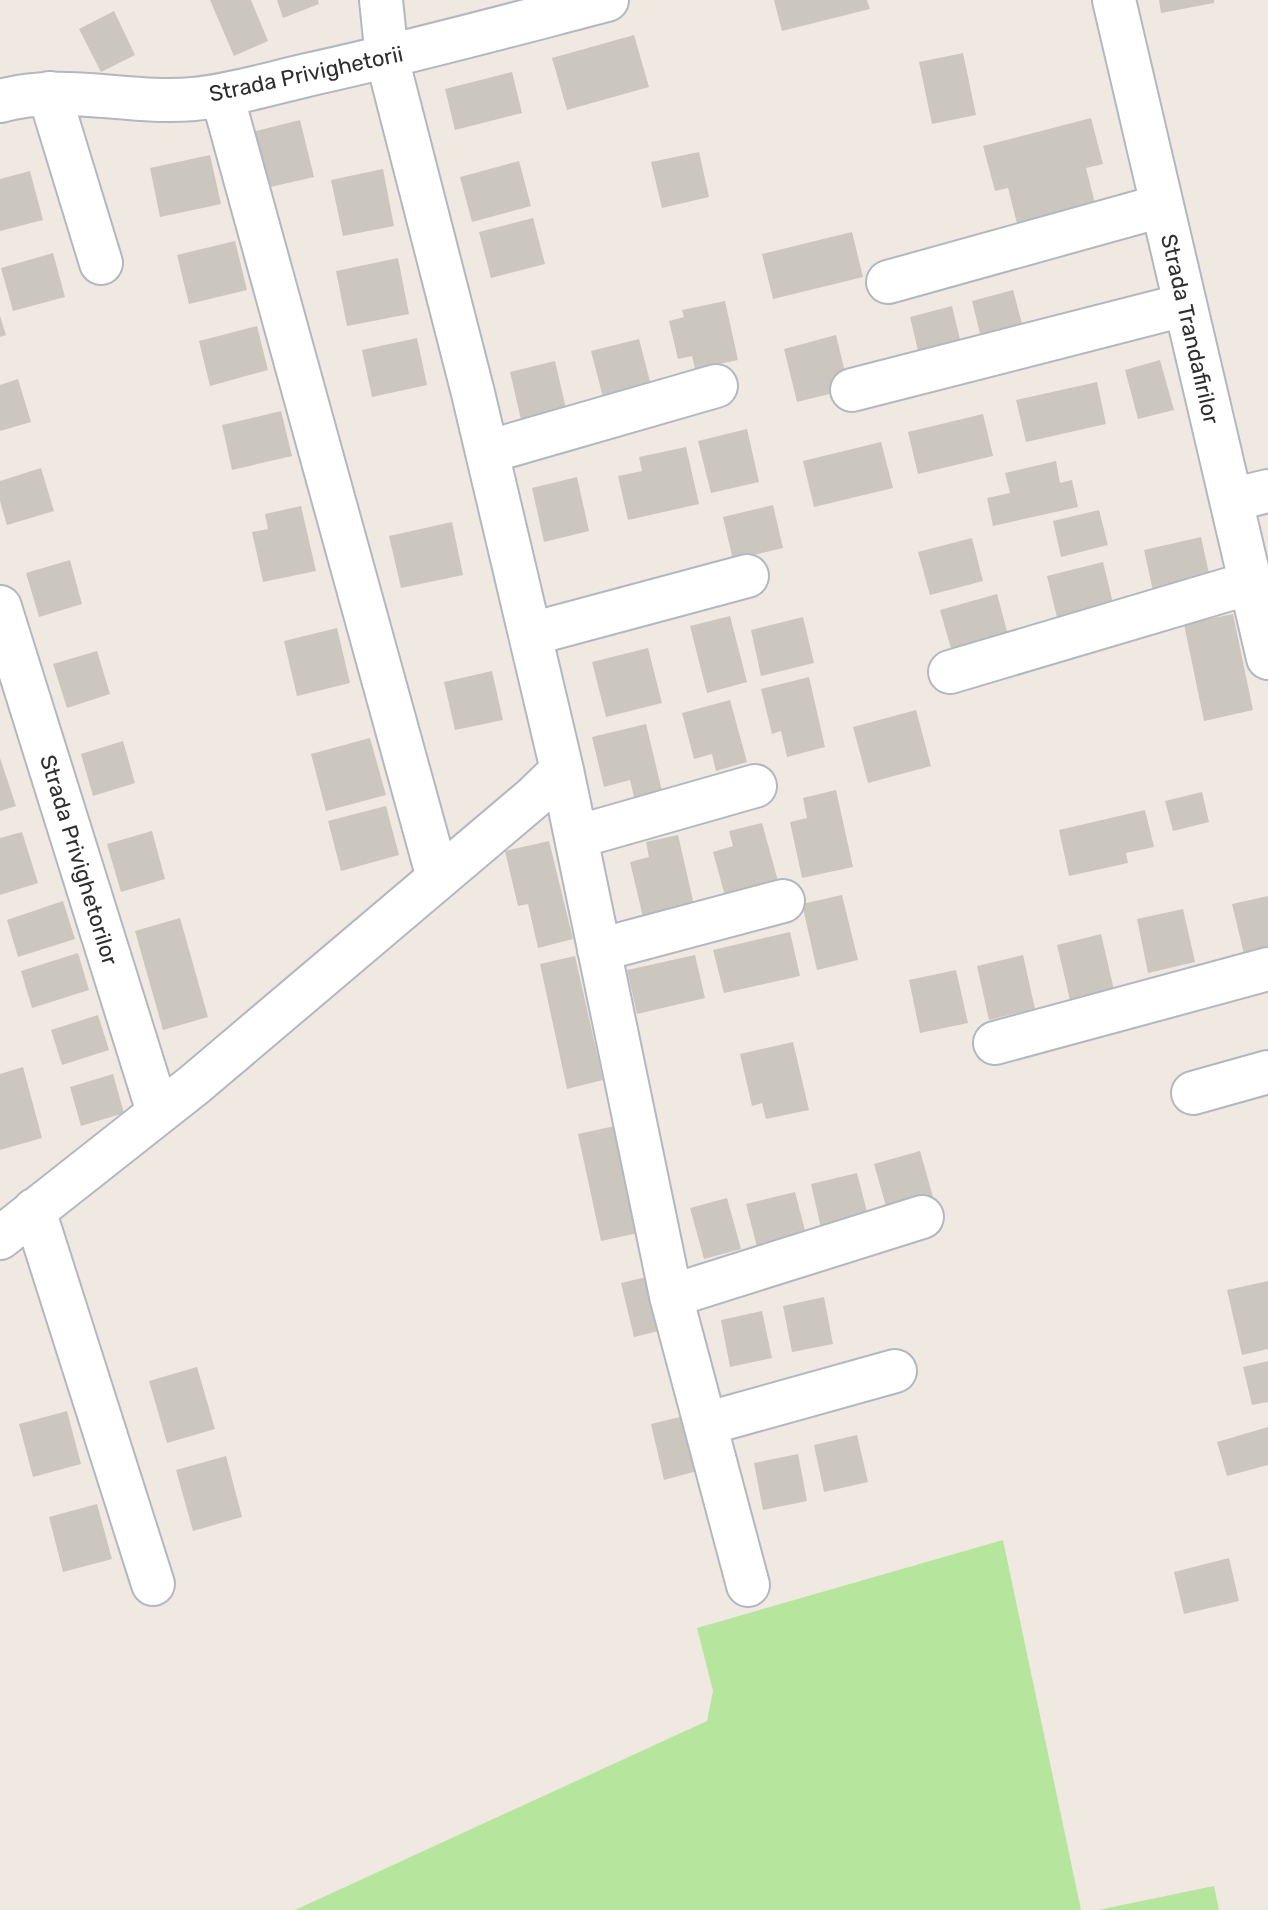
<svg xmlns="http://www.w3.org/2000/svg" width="1268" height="1910" font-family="Rubik,sans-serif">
	<rect width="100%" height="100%" fill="#efe9e1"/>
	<path fill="#b6e59e" d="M1003,1540L1081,1910H295L707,1721L713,1691L697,1628Z
		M1214,1886L1219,1910H1098Z"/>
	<path fill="#cbc7bf" d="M210,0H251L268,41L234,56Z
		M277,0H318L319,4L283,18Z
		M774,0H867L870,9L782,31Z
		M1159,0H1214V3L1161,13Z
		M114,11L135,55L101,72L79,29Z
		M634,35L649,87L567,110L552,58Z
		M963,53L976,115L932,124L919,62Z
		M512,72L522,113L455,130L445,89Z
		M1091,118L1103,164L1086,168L1098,215L1020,235L1008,188L995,191L983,146Z
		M300,120L314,177L266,188L252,132Z
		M699,152L709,197L662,208L651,162Z
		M210,155L221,204L160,217L150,168Z
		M519,161L531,206L472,222L460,177Z
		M383,169L394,226L343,236L331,180Z
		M30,171L43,220L0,231V179Z
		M533,218L545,264L491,278L479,232Z
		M852,232L863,277L773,299L762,254Z
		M235,241L247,290L189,304L177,255Z
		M53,253L65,297L13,311L1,268Z
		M398,258L409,314L347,326L336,271Z
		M1013,290L1025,335L983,346L972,301Z
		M725,301L738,360L695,369L692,356L678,359L669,321L684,317L682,310Z
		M952,306L963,352L921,363L910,317Z
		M0,316L6,335L0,337Z
		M257,326L268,370L210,386L199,341Z
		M836,335L849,389L797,402L784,349Z
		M417,338L427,385L372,397L362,350Z
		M639,339L652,389L604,401L591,351Z
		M1160,360L1174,410L1138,419L1125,370Z
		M555,361L567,413L522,424L510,372Z
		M18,379L31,422L0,431V385Z
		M1097,382L1106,424L1026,442L1016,400Z
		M281,411L292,456L232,470L222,425Z
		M983,414L993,456L918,474L908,432Z
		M747,429L759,482L711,493L698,441Z
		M881,442L893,488L814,507L803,461Z
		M686,447L699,504L628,520L618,476L642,471L639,457Z
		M1056,461L1060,483L1072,480L1078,507L993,526L987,498L1010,493L1005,473Z
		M41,468L54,511L7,525L0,501V481Z
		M577,477L589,531L544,542L532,488Z
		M773,505L783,548L733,560L723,517Z
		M301,506L316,571L263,582L252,532L268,529L265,514Z
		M1099,510L1108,545L1061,557L1053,521Z
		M452,522L463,575L401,588L389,536Z
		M1201,537L1212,587L1155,600L1144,550Z
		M972,538L983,581L930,595L918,552Z
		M70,560L82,604L39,617L26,573Z
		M1103,562L1116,616L1060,630L1047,576Z
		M997,594L1010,642L954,659L940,610Z
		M1233,614L1253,710L1204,721L1184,624Z
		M730,616L747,682L707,693L690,626Z
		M803,617L814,663L761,676L751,630Z
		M337,628L350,683L297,696L284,641Z
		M648,648L662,703L606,717L592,662Z
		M97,651L110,694L67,708L53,664Z
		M492,671L503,720L455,730L444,682Z
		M809,677L825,747L787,757L781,731L772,734L761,689Z
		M730,700L747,762L716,771L712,754L694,759L682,713Z
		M916,710L931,766L868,783L853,727Z
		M646,724L662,791L634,797L630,780L604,787L592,737Z
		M370,738L386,795L326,811L311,754Z
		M123,741L135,783L93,796L81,754Z
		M0,758L16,806L0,811Z
		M836,790L853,867L802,878L790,822L807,818L803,798Z
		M1202,792L1209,822L1173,831L1165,801Z
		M386,806L399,855L341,871L328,821Z
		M1145,810L1154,847L1126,853L1128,863L1069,876L1059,830Z
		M762,823L778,881L725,896L713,852L733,846L729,831Z
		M152,831L165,879L121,892L107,844Z
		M22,832L38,883L0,895V838Z
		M678,835L694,905L643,917L630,862L649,857L646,842Z
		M549,841L573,939L538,948L528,904L518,906L505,851Z
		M842,895L858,960L817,970L802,904Z
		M1268,896V953L1245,958L1232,904Z
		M63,901L75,939L18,957L7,920Z
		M1183,909L1195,962L1148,973L1137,919Z
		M180,918L208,1017L163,1030L135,931Z
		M790,932L800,976L724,993L713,950Z
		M1101,934L1114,990L1070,1000L1057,945Z
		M78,953L89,990L32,1008L21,971Z
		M695,955L705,998L637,1014L627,970Z
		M1023,955L1035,1009L989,1020L977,966Z
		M575,956L603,1080L567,1089L540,964Z
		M956,970L968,1023L920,1033L909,980Z
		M98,1015L109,1050L62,1065L51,1030Z
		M793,1042L809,1110L766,1119L762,1103L752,1106L740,1054Z
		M23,1067L42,1138L0,1150V1074Z
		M113,1074L124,1113L81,1126L70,1087Z
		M615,1126L638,1233L601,1241L578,1134Z
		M920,1151L933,1197L887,1210L874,1164Z
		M857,1173L868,1216L821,1228L811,1184Z
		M795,1192L807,1238L758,1251L746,1204Z
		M727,1198L741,1249L704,1259L690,1208Z
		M655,1275L667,1329L634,1337L621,1283Z
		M1268,1281V1349L1242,1355L1227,1290Z
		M824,1297L833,1344L792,1352L783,1306Z
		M762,1311L772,1358L730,1367L721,1320Z
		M1268,1361V1402L1252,1405L1243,1367Z
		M197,1367L215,1429L167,1443L149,1381Z
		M67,1411L81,1464L33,1477L19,1424Z
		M684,1416L697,1471L664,1480L651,1424Z
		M1268,1427V1465L1227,1476L1217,1442Z
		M857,1435L868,1482L824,1492L814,1445Z
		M798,1454L807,1501L763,1510L754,1463Z
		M226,1456L242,1517L193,1531L176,1470Z
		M97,1504L112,1559L63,1572L49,1517Z
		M1229,1558L1239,1601L1184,1614L1174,1572Z"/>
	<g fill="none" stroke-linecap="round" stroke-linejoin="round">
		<defs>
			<path id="minor" d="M381,0L387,58L473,393L562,770L671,1296L748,1585
				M1114,0L1268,658
				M49,93L101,263
				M222,95L438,878
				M0,101C64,83 129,105 194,99C232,95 269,84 307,75C408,53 507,26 607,0
				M888,282L1161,206
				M852,390L1184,305
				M487,452L716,386
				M1231,500L1268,491
				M0,607L158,1112
				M531,634L747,576
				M950,672L1250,583
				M576,837L755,786
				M599,950L783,901
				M995,1043L1268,969
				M1193,1093L1268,1072
				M34,1210L153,1584
				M0,1238L194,1085L533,798L562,770
				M671,1296L922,1217
				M705,1424L895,1371"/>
		</defs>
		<use href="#minor" stroke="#b4b7c1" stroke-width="46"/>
		<use href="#minor" stroke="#fff" stroke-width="42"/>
	</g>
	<g text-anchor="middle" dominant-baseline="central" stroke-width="8" stroke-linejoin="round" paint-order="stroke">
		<g font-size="22" fill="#2e2e2e" stroke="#fff">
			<text transform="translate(306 74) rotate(-12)">Strada Privighetorii</text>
			<text transform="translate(1190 329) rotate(77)">Strada Trandafirilor</text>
			<text transform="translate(79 860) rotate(73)">Strada Privighetorilor</text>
		</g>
	</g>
</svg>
